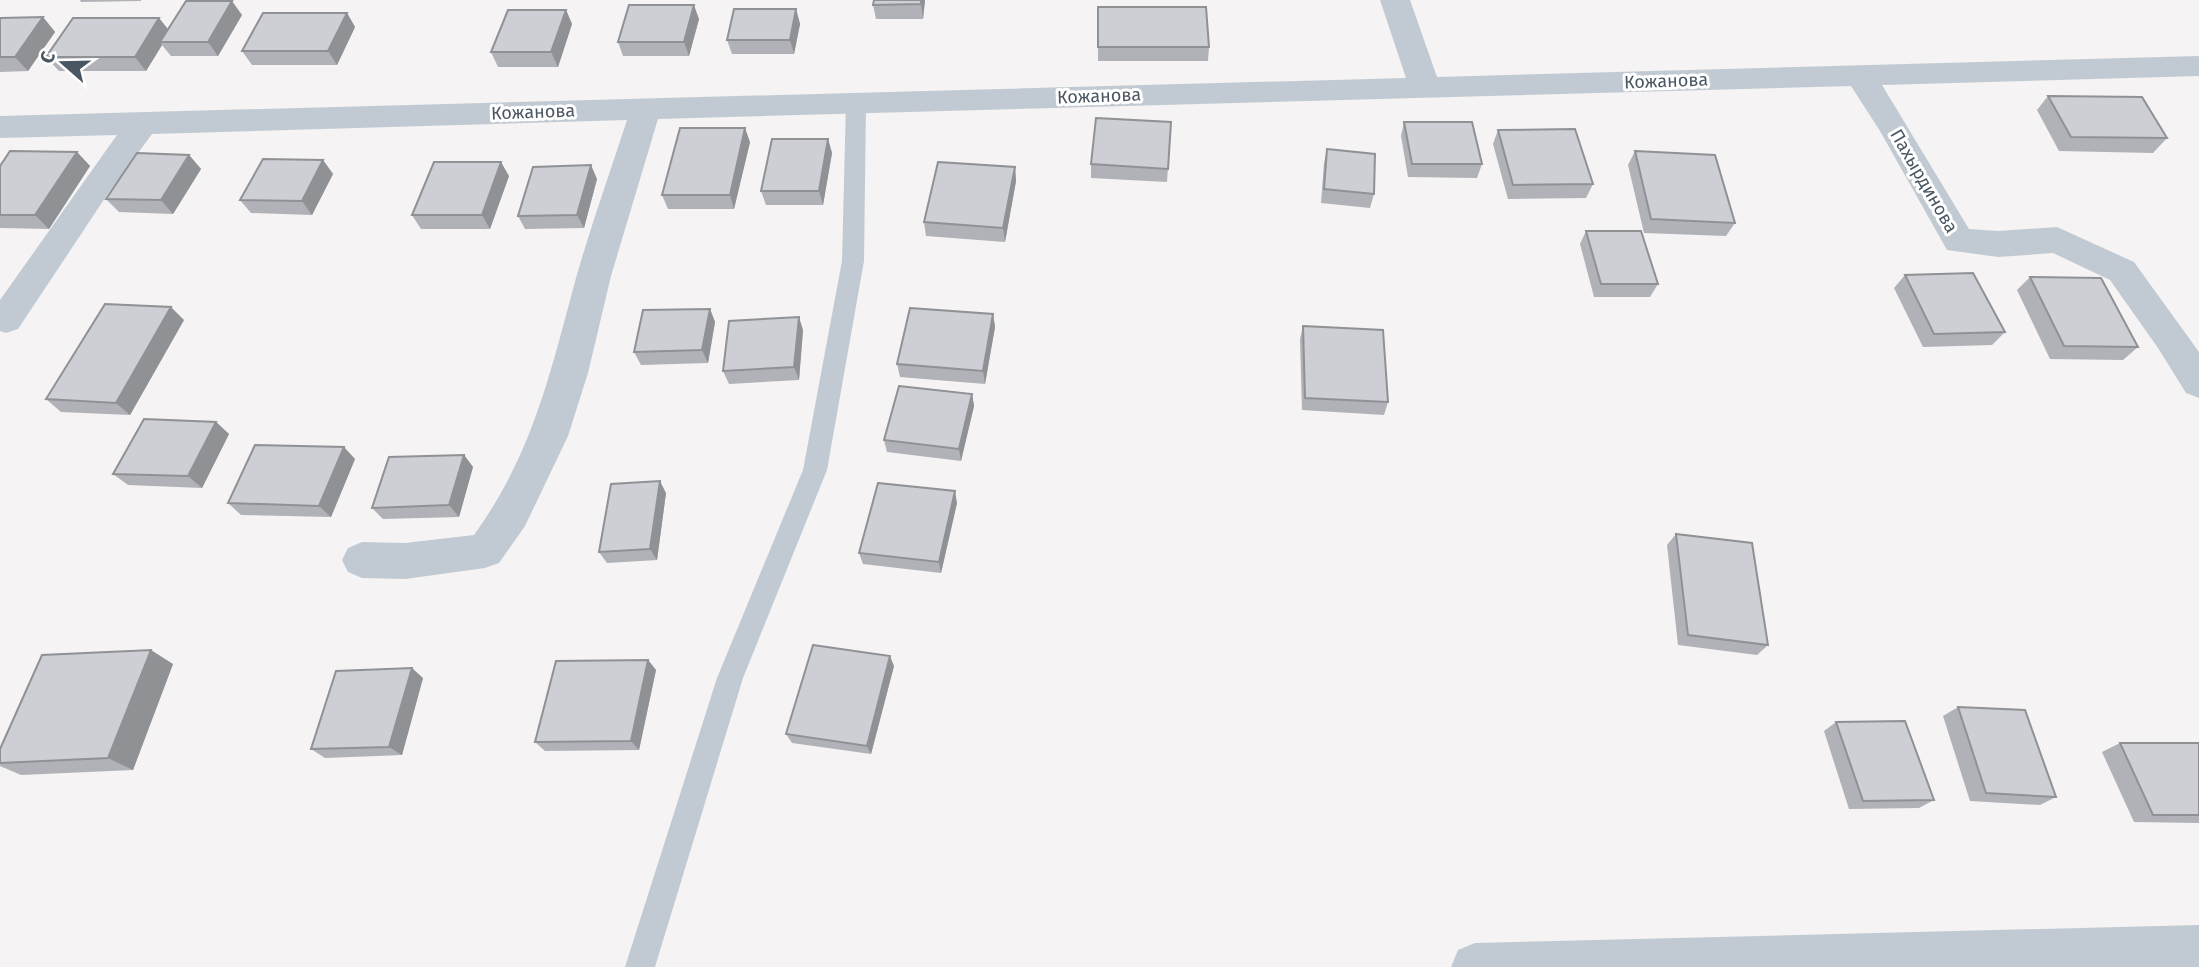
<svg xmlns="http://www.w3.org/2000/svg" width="2199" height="967" font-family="'Fira Sans',sans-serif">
	<rect width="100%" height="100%" fill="#f5f3f3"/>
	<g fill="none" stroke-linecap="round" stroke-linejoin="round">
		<path fill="#c1cad2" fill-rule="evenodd" d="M856,96L863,98L866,103L864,261L827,470L743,678L655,967H625L717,678L803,470L842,261L846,103L849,98Z"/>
		<path fill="#c1cad2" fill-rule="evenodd" d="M1380,0H1410L1437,77L2199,56V76L1882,85L1969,229L1998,231L2057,227L2134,262L2199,352V398L2186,393L2158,348L2110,280L2053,253L1998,257L1947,250L1880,131L1851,86L658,119L611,276L588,373L568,436L525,526L499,563L485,568L405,579L362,578L348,572L342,560L348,548L362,542L405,543L474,535C533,453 550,374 576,278C591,225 610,173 627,120L152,134L107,195L18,329L6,333L0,331V300L117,135L0,138V116L1406,78Z
			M2199,925V967H1451L1458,950L1475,943Z"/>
	</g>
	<path fill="#b0b2b7" d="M80,0H141V1L81,2Z
		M925,0L923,19H876L873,5Z
		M1098,7L1209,47L1208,61H1098Z
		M796,9L800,24L794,54H732L727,40Z
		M566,10L572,24L558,67H498L491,52Z
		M347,13L355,27L337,65H252L242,51Z
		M242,15L218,56H171L162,45L146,71H59L46,57L159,18L168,29Z
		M43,17L55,32L28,71L0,72V18Z
		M699,19L689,56H623L618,42Z
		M2048,96L2167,138L2153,153L2059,151L2037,110Z
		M1171,122L1167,182L1091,178V164Z
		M1404,122L1482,164L1477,178L1408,177L1401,136Z
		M1498,130L1593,184L1586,198L1508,199L1493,144Z
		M828,139L832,153L823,205H766L761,191Z
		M750,142L734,209H668L662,195Z
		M1327,149L1374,194L1370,208L1321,203L1324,163Z
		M1635,151L1735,223L1726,236L1644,233L1628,165Z
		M77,152L90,166L49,229L0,228V166Z
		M189,155L201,169L173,214L119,212L106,199Z
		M323,160L333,174L312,215L251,213L240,200Z
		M1015,167L1016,181L1005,242L926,236L924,222Z
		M509,176L490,229H421L412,215Z
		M597,179L584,228L525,229L518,216Z
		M1586,231L1658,284L1650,297H1594L1580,244Z
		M1905,275L2005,332L1992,345L1923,347L1894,288Z
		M2030,277L2138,347L2123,360L2050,359L2017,290Z
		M710,309L715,322L708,363L641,365L634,352Z
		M993,314L995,327L985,384L900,377L897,364Z
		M184,320L130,415L61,412L46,399Z
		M1303,326L1388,402L1384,415L1302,410L1300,339Z
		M803,330L799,380L729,384L723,371Z
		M972,394L974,406L961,461L887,452L884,440Z
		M216,422L229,434L202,488L128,485L113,474Z
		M464,455L473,467L459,517L383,519L372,508Z
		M355,459L331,517L241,515L228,503Z
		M666,493L657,560L607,563L599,552Z
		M957,503L941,573L863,564L859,553Z
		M1676,534L1768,645L1757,655L1678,645L1667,545Z
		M648,660L656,670L639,750L545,751L535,742Z
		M173,664L133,770L21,775L0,766V749Z
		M894,666L871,754L792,743L786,734Z
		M423,678L402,755L325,758L311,749Z
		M1958,707L2056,797L2040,805L1970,801L1943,716Z
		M1836,722L1934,800L1919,808L1849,809L1824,731Z
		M2120,743H2199V823L2134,822L2102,752Z"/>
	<path fill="#909195" d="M921,0H925L923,19L921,4Z
		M232,1L242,15L218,56L208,42Z
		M694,5L699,19L689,56L684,42Z
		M796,9L800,24L794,54L790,40Z
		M566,10L572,24L558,67L551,52Z
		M347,13L355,27L337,65L328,51Z
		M43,17L55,32L28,71L15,57Z
		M159,18L170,32L160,42L162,45L146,71L135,57Z
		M745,128L750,142L734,209L730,195Z
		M828,139L832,153L823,205L819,191Z
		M77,152L90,166L49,229L35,215Z
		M189,155L201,169L173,214L161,200Z
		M323,160L333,174L312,215L302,201Z
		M501,162L509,176L490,229L482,215Z
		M591,165L597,179L584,228L577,215Z
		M1015,167L1016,181L1005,242L1003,228Z
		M171,307L184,320L130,415L116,403Z
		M710,309L715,322L708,363L702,350Z
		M993,314L995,327L985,384L983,371Z
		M799,317L803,330L799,380L794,367Z
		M972,394L974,406L961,461L959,449Z
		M216,422L229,434L202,488L188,476Z
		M344,447L355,459L331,517L319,506Z
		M464,455L473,467L459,517L449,505Z
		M660,481L666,493L657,560L650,549Z
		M955,491L957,503L941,573L939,562Z
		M151,650L173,664L133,770L108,758Z
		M890,656L894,666L871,754L867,746Z
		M648,660L656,670L639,750L631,741Z
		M412,668L423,678L402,755L389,747Z"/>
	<path fill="#cdcfd5" stroke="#909195" stroke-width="2" d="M874,0H921V4L873,5Z
		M186,1H232L208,42H160Z
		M629,5H694L684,42H618Z
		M1098,7H1206L1209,47H1098Z
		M734,9H796L790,40H727Z
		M508,10H566L551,52H491Z
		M263,13H347L328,51H242Z
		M43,17L15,57H0V18Z
		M73,18H159L135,57H46Z
		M2048,96L2142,97L2167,138L2071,137Z
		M1096,118L1171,122L1168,169L1091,164Z
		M1404,122H1472L1482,164H1412Z
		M680,128H745L730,195H662Z
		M1575,129L1593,184L1513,185L1498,130Z
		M772,139H828L819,191H761Z
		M1327,149L1375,154L1374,194L1324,189Z
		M10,151L77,152L35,215H0V166Z
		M1635,151L1715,155L1735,223L1651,219Z
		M137,153L189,155L161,200L106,199Z
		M263,159L323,160L302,201L240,200Z
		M434,162H501L482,215H412Z
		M938,162L1015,167L1003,228L924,222Z
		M591,165L577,215L518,216L533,167Z
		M1586,231H1641L1658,284H1601Z
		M1973,273L2005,332L1934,334L1905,275Z
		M2030,277L2101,278L2138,347L2064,346Z
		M105,304L171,307L116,403L46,399Z
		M910,308L993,314L983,371L897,364Z
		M710,309L702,350L634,352L643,310Z
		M799,317L794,367L723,371L729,321Z
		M1303,326L1383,330L1388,402L1305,398Z
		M899,386L972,394L959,449L884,440Z
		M144,419L216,422L188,476L113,474Z
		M255,445L344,447L319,506L228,503Z
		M464,455L449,505L372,508L389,457Z
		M660,481L650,549L599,552L611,484Z
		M878,483L955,491L939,562L859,553Z
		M1676,534L1752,543L1768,645L1688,635Z
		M813,645L890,656L867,746L786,734Z
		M151,650L108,758L0,763V749L42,655Z
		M648,660L631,741L535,742L556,661Z
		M412,668L389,747L311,749L336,671Z
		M1958,707L2025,710L2056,797L1986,793Z
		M1905,721L1934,800L1863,801L1836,722Z
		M2120,743H2199V815H2153Z"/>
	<g text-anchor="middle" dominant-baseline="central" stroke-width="6" stroke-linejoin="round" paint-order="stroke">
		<g font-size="18" fill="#4a5661" stroke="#fff">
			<text transform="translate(1666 81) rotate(-2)">Кожанова</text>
			<text transform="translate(1099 96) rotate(-2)">Кожанова</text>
			<text transform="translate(533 112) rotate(-2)">Кожанова</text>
			<text transform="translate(1924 181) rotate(60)">Пахырдинова</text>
		</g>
	</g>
	<g transform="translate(63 63) rotate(290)" stroke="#ffffff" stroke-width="5" paint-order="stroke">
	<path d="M0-5L12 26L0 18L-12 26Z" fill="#4a5661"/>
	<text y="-10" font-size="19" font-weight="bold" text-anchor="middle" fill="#4a5661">С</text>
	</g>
</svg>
